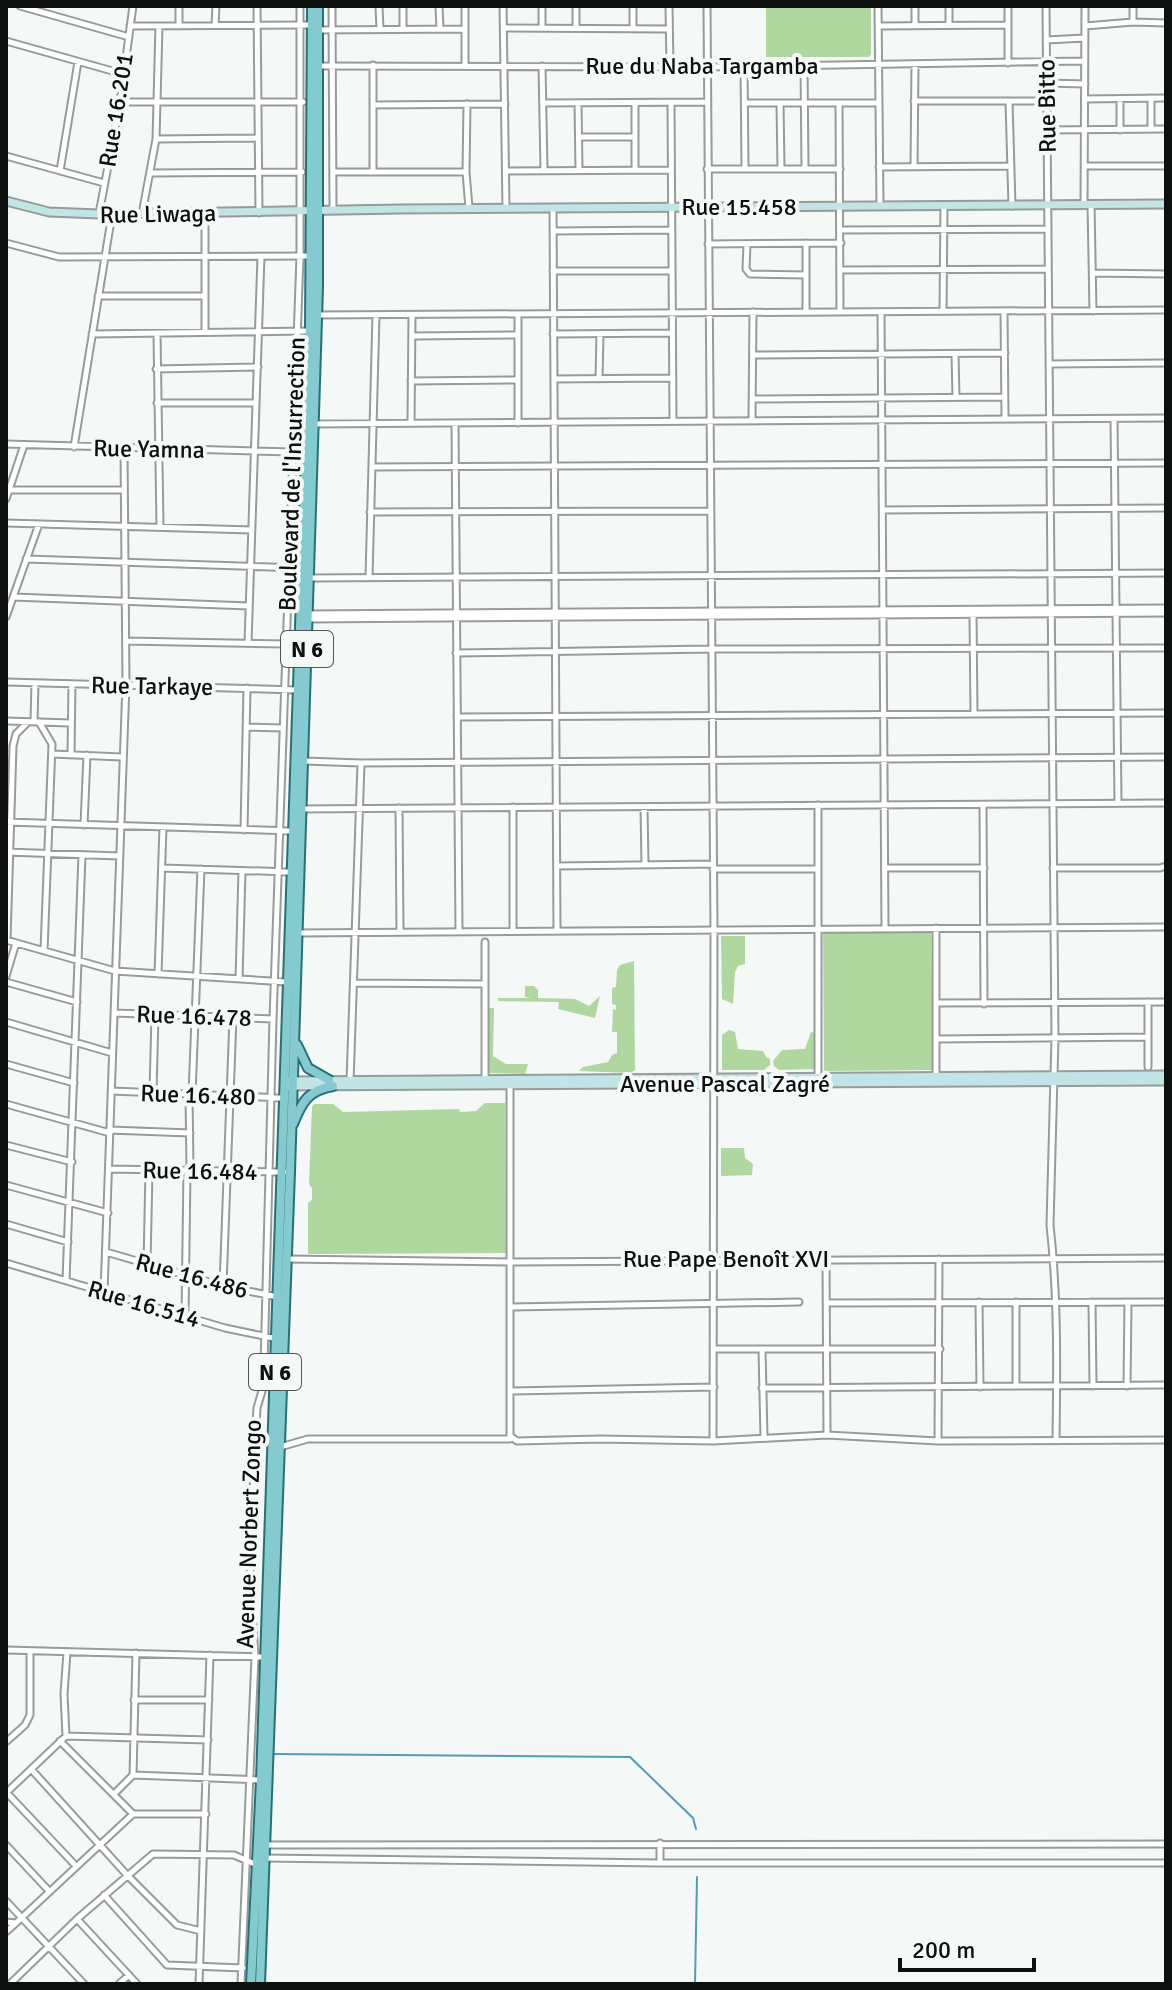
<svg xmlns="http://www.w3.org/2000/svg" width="1172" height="1990" font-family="Signika,sans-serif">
	<rect width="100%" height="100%" fill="#f4f8f7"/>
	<path fill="#b0d7a0" d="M766,6H871V54L869,57H766Z
		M931,931L933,1070L824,1071L823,932Z
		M721,936H745V964L738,966L735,972L733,1004L722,999Z
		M634,961L635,1070L630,1073L579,1071L583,1067L608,1062L612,1055L617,1053V1032H612L613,1009L616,1010V1005L612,1004V988L616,987L617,970L620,965Z
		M525,986H534L538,990V998L575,999L589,1006L600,996L595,1018L558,1009L559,1002L498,1001V998H531L525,997Z
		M487,1008H494L493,1056L506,1064H528L525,1074L486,1073Z
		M729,1030L735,1032L738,1049L763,1051L766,1057L770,1059V1065L764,1070H722V1035Z
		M811,1032L815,1033V1069L779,1070L774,1066L773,1061L782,1050L805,1049Z
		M485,1103H505L506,1253L308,1254V1203L312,1200V1188L309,1184L312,1107L314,1104H333L343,1112L459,1109L460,1112L476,1111Z
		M744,1148L745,1158L753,1164L752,1175L721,1176V1148Z"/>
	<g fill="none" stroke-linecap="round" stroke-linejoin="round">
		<path stroke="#529cb4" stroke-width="2" d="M273,1754L630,1757L693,1818L696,1829
			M695,1984L697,1877"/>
		<defs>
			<path id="minor" d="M20,6L129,37
				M179,6V26
				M257,6L259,213
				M332,6L333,210
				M379,6L380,29
				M439,6L440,29
				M503,6L506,208
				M542,6V28
				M576,6V28
				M633,6V28
				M669,6L670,67
				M707,6L714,929L713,1441
				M878,6L880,206
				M915,6V25
				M949,6V25
				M1046,6L1055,1038L1050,1225C1058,1296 1057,1369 1056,1441
				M1133,6V22
				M215,25L216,6
				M130,26L311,25
				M878,26L1008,25
				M1085,26L1133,22L1166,23
				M504,28L669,29
				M403,29V6
				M318,30L465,29
				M1046,40L1085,38
				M6,41L123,74
				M1008,63V6
				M804,65L805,168
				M318,66L708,67L1085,61
				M465,66V6
				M542,66L544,170
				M744,66L745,168
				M1046,83L1085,84
				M1085,99L1166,98
				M1120,99V130
				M914,101H1047
				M1009,101L1012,206
				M120,102H303
				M543,103L707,102
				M578,103L579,170
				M671,103L673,421
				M745,103H879
				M780,103L781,169
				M839,103L840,312
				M467,104L466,172L469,208
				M373,105L505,104
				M1151,129V98
				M1047,130L1166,129
				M579,137H634
				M156,139L258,138
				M6,156L104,183
				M914,166L915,64
				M1085,166H1166
				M879,167L1010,166
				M707,169H840
				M635,170V103
				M60,171L78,62
				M506,171L670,170
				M333,172H466
				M373,172V65
				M150,173L302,172
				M1084,204L1085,6
				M1091,205L1093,311
				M553,208L557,931
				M99,214L120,102L133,6
				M142,214L156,139L159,26
				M840,230L1047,229
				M553,231L671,230
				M6,243L59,257L311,256
				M806,243V312
				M708,244L841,243
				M747,244L746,269L750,274L806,275
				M841,270L1048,269
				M553,271H671
				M1093,273L1166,274
				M98,296H204
				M943,311L944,206
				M1004,311L1005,419
				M881,312L885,929
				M518,314V423
				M317,315L1166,310
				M205,331V213
				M92,334L310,331
				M157,334L160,527
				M553,334L672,333
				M413,336L517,335
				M955,354L956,397
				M754,355L1005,353
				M1049,364L1166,363
				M156,369L258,367
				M554,379L672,378
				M599,379L600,334
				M411,381L518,380
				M753,399L1004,397
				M157,403H256
				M1114,419L1118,803
				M752,420L753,312
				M411,422L412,316
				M455,423L459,931
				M311,424L1166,418
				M6,444L293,452
				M74,447L112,214
				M372,467L1166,463
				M9,490H124
				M6,499L24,445
				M883,510L1166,508
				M370,512L709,511
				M6,523L252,530
				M26,559L301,568
				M369,577L376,315
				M310,578L1166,573
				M13,597L249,606
				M307,614L1166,608
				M973,615L974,714
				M6,617L39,524
				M305,619L1166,613
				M126,641L286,644
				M248,643L261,256
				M456,653L710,649L1166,648
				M6,682L297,690
				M457,717L1166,713
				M6,721L71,723
				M34,722L35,683
				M39,722L52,744L44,951
				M246,727L283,728
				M52,754L122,757
				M71,754L72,684
				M304,761L361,763L1166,757
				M818,805V1078
				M983,805L984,1004
				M644,807L645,865
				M399,808L400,932
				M299,809L1166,803
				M6,822L293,831
				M84,825L87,755
				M244,830L247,688
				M6,852L120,856
				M557,866L713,864
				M162,868L291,872
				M885,868H984
				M1053,868H1160L1166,866
				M713,869H818
				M936,928V1079
				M513,930V807
				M295,933L1166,927
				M6,940L115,971L287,982
				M7,940L13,746L16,734L28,722
				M485,942V1081
				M158,974L163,827
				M6,976L16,943
				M239,979L242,871
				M6,982L77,1002
				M354,983L485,984
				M936,1003L1166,1002
				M115,1013L273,1019
				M6,1022L112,1053
				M936,1039L1148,1037
				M6,1064L74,1083
				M1148,1067V1002
				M350,1082L361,763
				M510,1085V1436
				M111,1091L284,1098
				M153,1093L155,1015
				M189,1094L190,1171
				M192,1094L201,869
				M6,1104L110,1133
				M110,1130L190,1133
				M6,1145L72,1162
				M109,1169L284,1172
				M6,1185L108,1213
				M6,1224L68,1242
				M106,1252L223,1286L278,1297
				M287,1259L510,1262L1166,1258
				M826,1260L827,1435
				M6,1263L225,1328L278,1339
				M147,1264L149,1171
				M66,1281L82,855
				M223,1286L233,1017
				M104,1292L126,684L124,449
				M979,1302L980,1387
				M1016,1302V1386
				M1092,1302L1093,1386
				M826,1303L1166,1302
				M511,1307L799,1302
				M185,1316L187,1171
				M714,1349H940
				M762,1349L764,1438
				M1127,1386L1128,1302
				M762,1388L1166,1385
				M512,1391L714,1387
				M938,1441L939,1259
				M280,1447L308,1439H510V1436L517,1441L600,1439L713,1441L827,1435L938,1441L1166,1440
				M6,1650L267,1657
				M134,1700H209
				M66,1736L64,1694L67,1652
				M60,1741L133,1814
				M6,1742L25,1725L30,1715V1651
				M31,1769L127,1875L177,1925L201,1931
				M133,1775L260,1780
				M6,1793L66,1736L208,1740
				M7,1793L76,1866
				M114,1794L133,1775L136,1653
				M6,1845L49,1891
				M263,1845L1166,1844
				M262,1858L660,1863H1166
				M660,1863V1843
				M104,1895L167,1965L243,1968
				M6,1901L84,1984
				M77,1919L137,1984
				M6,1922L16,1923L133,1814H206
				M6,1932L15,1924
				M10,1984L77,1919L153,1854L234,1855L257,1865
				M119,1984L129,1975
				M199,1984L210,1655
				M241,1984L255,1657L250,1581L255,1441L257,1408L262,1391L264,1366L273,1019L300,256V6"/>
			<path id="secondary" d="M6,201L49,212L99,214L401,209L1166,204
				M288,1081L1166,1075
				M287,1086L1166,1081"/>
			<path id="primary" d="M297,1045L308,1068L329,1080
				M293,1124C302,1101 309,1090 333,1086
				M251,1984L261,1780L310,331L312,6
				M260,1984L290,1172L318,287V6"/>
		</defs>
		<use href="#minor" stroke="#979b9a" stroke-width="9"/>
		<use href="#secondary" stroke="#979b9a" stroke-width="11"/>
		<use href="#primary" stroke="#277176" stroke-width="12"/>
		<use href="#minor" stroke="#fff" stroke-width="5"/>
		<use href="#secondary" stroke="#c2e4e6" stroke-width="7"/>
		<use href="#primary" stroke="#85cace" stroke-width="8"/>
	</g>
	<g text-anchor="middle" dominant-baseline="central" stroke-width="8" stroke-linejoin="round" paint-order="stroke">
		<g fill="#f4f8f7" stroke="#535555" stroke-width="2">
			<rect x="281" y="631" width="52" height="36" rx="6"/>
			<rect x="249" y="1354" width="52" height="36" rx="6"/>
		</g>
		<g font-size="22" font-weight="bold" fill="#0e0f0f">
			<text x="307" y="649">N 6</text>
			<text x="275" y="1372">N 6</text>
		</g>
		<g font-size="24" fill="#0e0f0f" stroke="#f4f8f7">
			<text x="702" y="66">Rue du Naba Targamba</text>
			<text transform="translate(1047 106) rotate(-91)">Rue Bitto</text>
			<text transform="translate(116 110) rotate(-81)">Rue 16.201</text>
			<text x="739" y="207">Rue 15.458</text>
			<text transform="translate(158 214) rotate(-1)">Rue Liwaga</text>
			<text transform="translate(149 449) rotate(1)">Rue Yamna</text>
			<text transform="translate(292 474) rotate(-88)">Boulevard de l'Insurrection</text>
			<text transform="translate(152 686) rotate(1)">Rue Tarkaye</text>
			<text transform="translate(194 1016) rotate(2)">Rue 16.478</text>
			<text x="725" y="1084">Avenue Pascal Zagré</text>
			<text transform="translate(198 1095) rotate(2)">Rue 16.480</text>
			<text transform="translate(200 1171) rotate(1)">Rue 16.484</text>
			<text x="726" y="1259">Rue Pape Benoît XVI</text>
			<text transform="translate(192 1276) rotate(15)">Rue 16.486</text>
			<text transform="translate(144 1304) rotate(16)">Rue 16.514</text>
			<text transform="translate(249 1534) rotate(-88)">Avenue Norbert Zongo</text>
		</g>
	</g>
	<rect width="1172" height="1990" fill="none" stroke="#0e0f0f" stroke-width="16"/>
	<path d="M900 1958v12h134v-12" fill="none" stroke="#0e0f0f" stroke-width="4"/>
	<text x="912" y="1958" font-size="24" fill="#0e0f0f" stroke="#f4f8f7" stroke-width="6" paint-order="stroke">200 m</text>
</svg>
